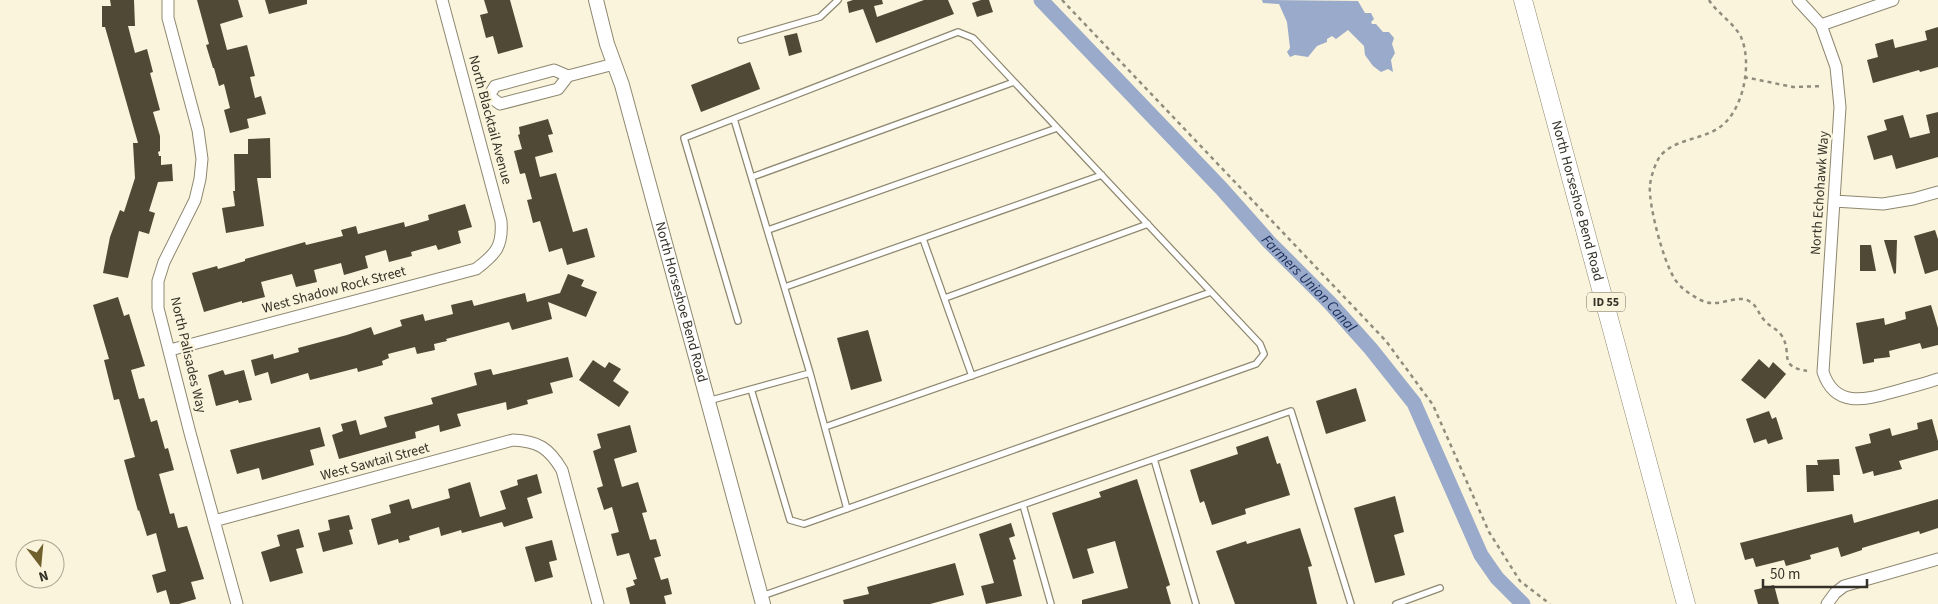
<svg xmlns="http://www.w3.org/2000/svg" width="1938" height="604" font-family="'Source Sans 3',sans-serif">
	<rect width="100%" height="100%" fill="#fbf4dc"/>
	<path fill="#99aaca" d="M1262,0L1358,1L1365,13H1371L1374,19L1371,22L1372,24H1376L1383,32H1389L1394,38L1392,44L1395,53L1391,60L1393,72L1388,69L1381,72L1373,66L1365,55L1364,46L1348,30L1336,39L1332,36L1327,39V42L1317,46L1308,57L1295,55L1290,57L1287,52L1290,48L1287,22L1279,4L1263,3Z"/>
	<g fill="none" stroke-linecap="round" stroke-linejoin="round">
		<path stroke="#99aaca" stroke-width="15" id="s1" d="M1041,0L1221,188L1269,242L1330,303L1371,349L1414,403L1481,555L1497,578L1523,604"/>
	</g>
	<path fill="#4f4935" d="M110,0H134L135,26H128L135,53L147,49L153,72L150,73L160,110L153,112L160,136V151L158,152L159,156H161V165L172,164L173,181L158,182L149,211L155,213L149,234L139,231L128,278L103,273L110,237L120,210L124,212L135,178L133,143H138L105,27H102V6H111Z
		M197,0H238L243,17L220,24L227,50L247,45L255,76L250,77L255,98L261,96L266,114L247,119L249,128L230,133L224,110L230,108L224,84L219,86L214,68H213L206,45L209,44Z
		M265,0H307V4L269,14Z
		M484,0H510L523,47L498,54L493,36L486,38L480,15L488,13Z
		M853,0H882L883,4L874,6L877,17L924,0H948L954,14L876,43L863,9L849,13L847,2Z
		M981,0H989L993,12L977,17L972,3Z
		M1938,27V67L1920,72L1919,70L1873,83L1867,60L1878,57L1875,44L1893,39L1895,48L1927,40L1925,31Z
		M797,33L802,52L789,56L784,36Z
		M750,62L760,89L701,112L691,85Z
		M1938,112V157L1896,169L1892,155L1874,160L1867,136L1887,130L1884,120L1903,115L1910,138L1930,133L1926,115Z
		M548,119L553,134L548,135L553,152L535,157L540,177L556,173L573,232L587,228L595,257L567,265L562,248L549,252L540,221L533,223L527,200L532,199L525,173L520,174L514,151L522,149L518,135L520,134L519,127Z
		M270,138L271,178H257L264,226L226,233L222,208L235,206L233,191H235L234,154H248V139Z
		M465,204L472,227L458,231L461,243L438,250L436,245L411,252L412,256L389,262L386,250L365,256L368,268L344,275L341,263L314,270L317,282L296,287L292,274L261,282L265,297L242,303V301L204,312L192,273L217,266L218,269L245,261V259L305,242L306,245L343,236L341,230L356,226L358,234L404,222L405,227L429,220L428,215Z
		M1935,230L1938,239V270L1925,274L1914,236Z
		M1884,240H1897L1896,273L1894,274Z
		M1860,245H1871L1876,271H1860Z
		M568,274L584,280L581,286L597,292L586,317L548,302L552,319L512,330L509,322L446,339L447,341L434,344L435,350L417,354L415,347L388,354L389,358L382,361L383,365L358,372L357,368L310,380L308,373L271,384L268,372L255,376L251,360L273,354L274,359L299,352L298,348L347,335L371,327L374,335L402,326L400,320L423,314L425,321L453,314L451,305L472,300L474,306L525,293L527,302L560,293Z
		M118,297L124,316L129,314L145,366L131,370L139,399L144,398L151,422L157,420L165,449L168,448L174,470L159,474L170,514L174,513L178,528L187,526L204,579L191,582L196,599L179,604H170L166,590L157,593L152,575L166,571L156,533L147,536L139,510L138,511L124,460L135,457L119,399L114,400L104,360L109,359L93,305Z
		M1931,305L1938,328V345L1922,349L1920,343L1889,351L1890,357L1874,359V362L1863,364L1856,323L1884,318L1885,325L1906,319L1905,312Z
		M868,330L882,381L851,390L837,338Z
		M568,357L573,377L550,383L553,393L527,400L528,404L507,410L506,402L457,414L461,426L440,432L439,425L415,432L416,438L339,459L332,435L343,431L341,424L356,420L360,435L387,427L384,417L433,404L431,398L477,385L474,373L491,369L493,375Z
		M1759,359L1769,368L1773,362L1786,374L1765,399L1741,380Z
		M593,360L605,368L609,362L621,369L613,381L629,392L619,407L579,380Z
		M223,370L225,375L244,370L252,400L239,403L238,400L216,406L208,375Z
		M1356,388L1366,421L1326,434L1316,401Z
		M1769,411L1772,419L1776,417L1783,439L1768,444L1766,439L1754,443L1746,419Z
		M1932,419L1938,441V450L1899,461L1902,469L1874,476L1873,471L1863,474L1855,447L1871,443L1869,434L1890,428L1892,436L1918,429L1917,423Z
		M630,425L637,452L614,459L622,487L638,482L647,512L642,513L650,540L656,539L661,556L654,558L661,580L668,578L672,594L664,596L666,604H630L626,588L635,585L633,580L637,579L629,553L617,556L611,534L619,532L612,507L604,510L597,488L603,486L593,451L601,448L597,434Z
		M320,427L325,446L310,450L314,465L262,480L259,468L237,474L230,450Z
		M1268,436L1277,464L1280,463L1290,495L1245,509L1246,514L1212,525L1204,501L1200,503L1190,470L1238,454L1236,447Z
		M1839,459L1840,475H1833L1834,491L1807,492L1806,465H1818L1817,460Z
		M537,474L542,493L527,498L533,518L504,527L502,522L462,533L461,530L441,536L439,527L409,536L410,540L399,543L398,539L378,545L371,519L391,513L389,505L409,499L412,509L450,498L448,489L470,482L480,517L506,509L500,491L518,485L517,480Z
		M1137,479L1170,585L1166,587L1171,604H1082V600L1128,588L1115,541L1087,549L1094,573L1073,579L1052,513L1101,497L1099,492Z
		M1395,496L1404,532L1394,535L1405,575L1375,583L1354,508Z
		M1938,499V528L1920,534L1919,531L1862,548V550L1841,557L1838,547L1810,555L1811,559L1786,566L1784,560L1756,567L1753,558L1745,560L1740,543L1852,514L1854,523Z
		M349,515L353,529L349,530L353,544L323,552L318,533L330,530L328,520Z
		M1011,523L1015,536L1009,538L1016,559L1013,560L1022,596L986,604L981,586L994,583L979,534Z
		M1300,528L1312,566L1308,567L1317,604H1235L1216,551L1246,541L1247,544Z
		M299,529L304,547L296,549L303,573L270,582L261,552L280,546L277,535Z
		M552,540L557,560L549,562L553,577L535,582L525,547Z
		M955,563L964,595L930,604H844L843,600L869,594L867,587Z
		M1774,585L1779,604H1758L1754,590Z"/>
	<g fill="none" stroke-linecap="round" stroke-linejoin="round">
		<defs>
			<path id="service" d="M741,40L820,17L838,0
				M734,119L810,373
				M752,177L1014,82
				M768,230L1057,128
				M923,239L972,376
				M785,287L1102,175
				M945,298L1148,224
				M738,321L684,138L958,32L973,38L1260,344L1264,354L1256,364L804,524L790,520L751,389
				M708,401L810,373L847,509
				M825,427L1211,292
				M1154,459L1196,604
				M1023,505L1051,604
				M762,596L1291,411L1351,604
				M1396,604L1440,588"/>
			<path id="minor" d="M168,0V18L198,130L202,159L200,179L195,200L164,262L158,281V308L190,433L237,604
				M1798,0L1821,25L1836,67L1840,107L1823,372C1835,408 1864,400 1893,392C1908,388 1923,384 1938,379
				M1821,25L1893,0
				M568,76L558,89L500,104L489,96L495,86L554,70L568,76L614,64
				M1834,201L1883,204L1913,199L1938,192
				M170,350L476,269C496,254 503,246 501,221L442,0
				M214,521L513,440C538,441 549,448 562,470L598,604
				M1827,604L1835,593L1844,586L1938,559"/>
			<g id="tertiary">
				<path id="s2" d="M596,0L607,44L622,85L763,604"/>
			</g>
			<g id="trunk">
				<path id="s3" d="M1523,0L1686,604"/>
			</g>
		</defs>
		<use href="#service" stroke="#8e8871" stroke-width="8"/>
		<use href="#minor" stroke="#8e8871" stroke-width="13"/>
		<use href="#tertiary" stroke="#8e8871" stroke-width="16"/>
		<use href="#trunk" stroke="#8e8871" stroke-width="19"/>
		<path stroke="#918d7d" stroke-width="2.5" stroke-dasharray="4 4" stroke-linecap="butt" d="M1062,0L1386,341L1433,405L1489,532L1520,581L1550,604
			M1709,0C1717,13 1734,23 1741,37C1753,64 1743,114 1717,129C1699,140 1677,139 1662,154C1656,160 1651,176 1650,185C1648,204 1663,259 1673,276C1677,284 1684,290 1692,295C1698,299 1705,303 1712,303C1724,304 1739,295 1749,301C1758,306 1758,314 1765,321C1770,327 1778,329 1782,336C1793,354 1777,366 1807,371
			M1744,77L1793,87L1823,86"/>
		<use href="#service" stroke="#fff" stroke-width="5.5"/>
		<use href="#minor" stroke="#fff" stroke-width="11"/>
		<use href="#tertiary" stroke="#fff" stroke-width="14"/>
		<use href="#trunk" stroke="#fff" stroke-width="18"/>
	</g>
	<g text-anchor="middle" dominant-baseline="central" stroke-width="5" stroke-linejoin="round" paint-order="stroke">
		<rect fill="#fbf4dc" stroke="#706c5e" stroke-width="1" x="1587" y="292.5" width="38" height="19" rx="4"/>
		<g font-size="12" font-weight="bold" fill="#343228">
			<text x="1606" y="302">ID 55</text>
		</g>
		<g font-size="14" fill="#343228" stroke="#fbf4dc">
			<text transform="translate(490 120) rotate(75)">North Blacktail Avenue</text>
			<text transform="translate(1820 193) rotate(-86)">North Echohawk Way</text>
			<text stroke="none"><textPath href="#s3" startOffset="208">North Horseshoe Bend Road</textPath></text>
			<text transform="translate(334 290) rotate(-15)">West Shadow Rock Street</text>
			<text stroke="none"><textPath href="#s2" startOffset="314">North Horseshoe Bend Road</textPath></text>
			<text transform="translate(188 355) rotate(77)">North Palisades Way</text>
			<text transform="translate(375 462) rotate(-15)">West Sawtail Street</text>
		</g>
		<g font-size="15" font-style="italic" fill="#192e58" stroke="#fbf4dc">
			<text stroke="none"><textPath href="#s1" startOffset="390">Farmers Union Canal</textPath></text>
		</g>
	</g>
	<g transform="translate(40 564) rotate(164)"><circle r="24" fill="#fbf4dc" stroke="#aba694"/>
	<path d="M0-4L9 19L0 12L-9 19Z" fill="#6f5f2d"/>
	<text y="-8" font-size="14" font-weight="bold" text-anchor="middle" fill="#343228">N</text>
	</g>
	<path d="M1763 579v8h104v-8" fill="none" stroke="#343228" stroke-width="2.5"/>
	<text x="1770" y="579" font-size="15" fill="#343228" stroke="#fbf4dc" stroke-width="4" paint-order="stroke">50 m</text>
</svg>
